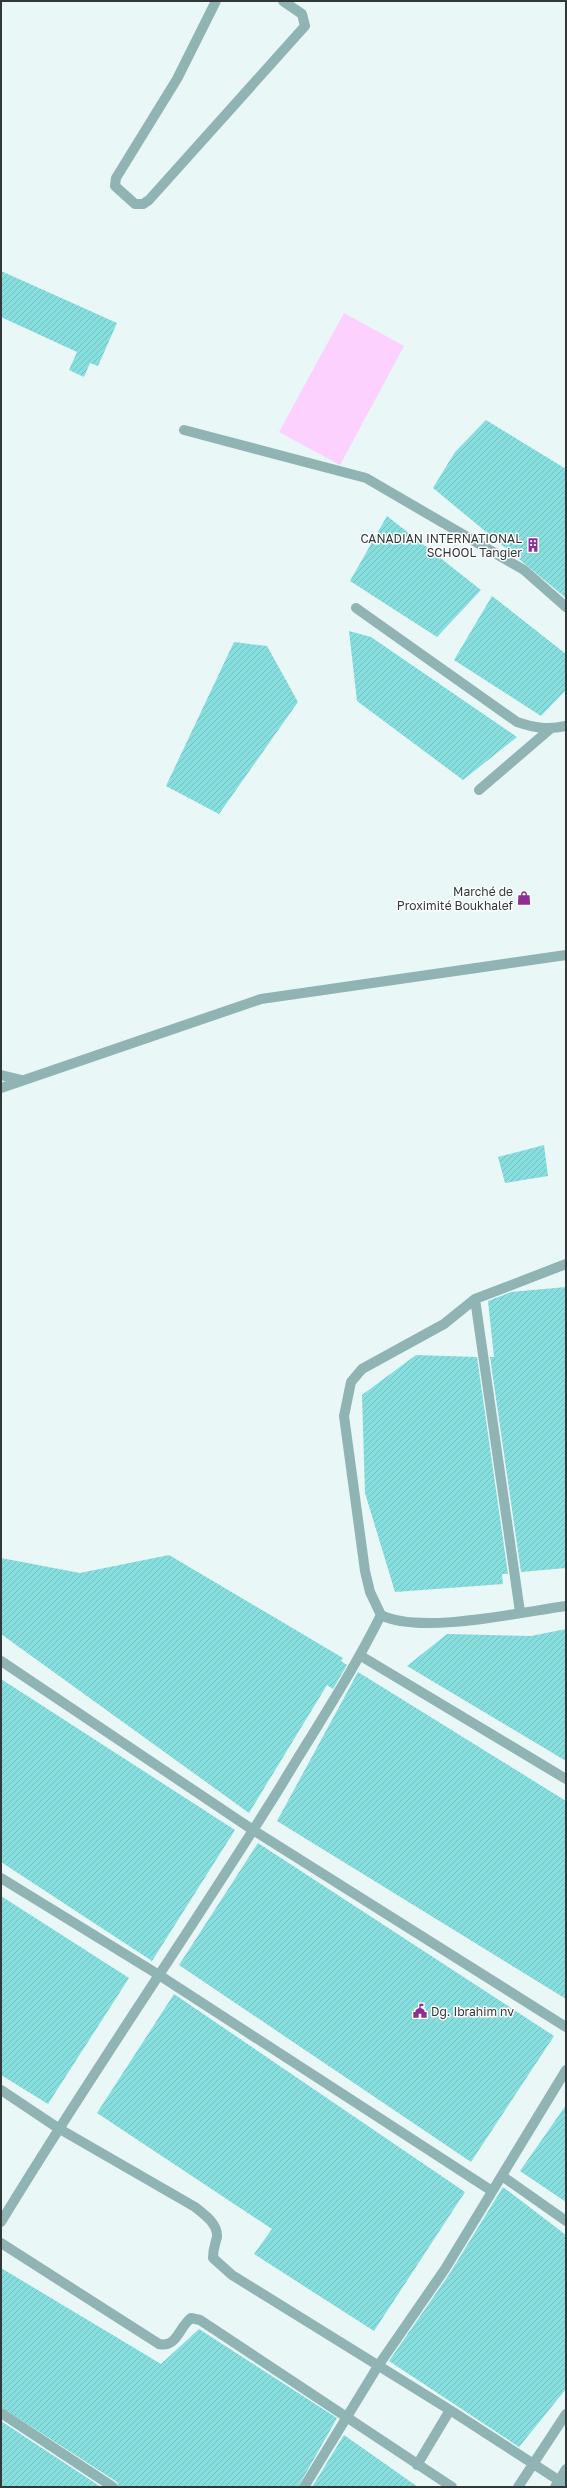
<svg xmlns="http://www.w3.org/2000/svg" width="567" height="2488" font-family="'Golos Text',sans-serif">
	<defs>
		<pattern id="building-hatch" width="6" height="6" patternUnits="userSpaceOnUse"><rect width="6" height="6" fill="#86dfde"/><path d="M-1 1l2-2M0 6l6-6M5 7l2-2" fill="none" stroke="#74c0bf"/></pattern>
	</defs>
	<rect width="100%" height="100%" fill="#e9f7f7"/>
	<path fill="#fdd1fe" d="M344,313L404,346L340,465L279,432Z"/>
	<path fill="url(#building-hatch)" d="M1,271L117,323L98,366L90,363L84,377L69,370L77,352L1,317Z
		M486,420L566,469V598L433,488L455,452Z
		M387,516L481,590L437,637L350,581Z
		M492,596L566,654V690L541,716L454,660Z
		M349,631L371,637L517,737L463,780L357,701Z
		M234,642L267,646L298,702L219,814L166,786Z
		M544,1145L548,1176L505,1183L498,1157Z
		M566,1287V1568L521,1572L490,1357H494L488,1301L511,1292Z
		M416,1355L477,1357L508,1574H502L503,1584L395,1592L365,1493L362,1395Z
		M169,1555L343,1658L341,1661L347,1665L333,1689L327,1685L249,1813L1,1634V1558L80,1573Z
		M566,1629V1761L407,1666L447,1634L531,1636Z
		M358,1672L566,1801V1999L277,1821Z
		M1,1679L235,1830L152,1961L1,1862Z
		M258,1843L554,2036L471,2162L179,1965Z
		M1,1896L129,1978L48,2104L1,2075Z
		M174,1994L465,2192L374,2331L254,2254L272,2229L97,2113Z
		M566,2105V2202L520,2171Z
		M503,2187L566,2235V2389L519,2447L389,2361L450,2273Z
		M1,2268L161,2364L199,2329L337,2418L298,2487H119L117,2482L1,2407Z
		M1,2421L101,2487H1Z
		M344,2435L418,2487H312Z"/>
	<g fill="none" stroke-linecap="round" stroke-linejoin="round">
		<path stroke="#90b4b3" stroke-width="10" d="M216,1L177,79L116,178L115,186L135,204H143L149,200L305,26L302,14L283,1
			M184,430L366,478L524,570L566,607
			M1,1075L22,1080"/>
		<path stroke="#90b4b3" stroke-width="10" d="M356,608L517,722C535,728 548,730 566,726
			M479,790L549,730
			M1,1088L261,999L566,955
			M566,1264L475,1299L444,1324L362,1369L351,1382L344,1416L365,1571L370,1592L381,1615C420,1635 521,1612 566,1606
			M475,1299L520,1612
			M361,1656L566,1779
			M1,1661L253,1830L566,2027
			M1,1878L159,1975L492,2191
			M1,2090L58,2128L195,2207C204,2214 218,2224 217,2237C215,2245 213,2248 213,2258L232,2275L450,2410L566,2485
			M502,2176L566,2221
			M1,2222C90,2075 188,1935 279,1789C314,1731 351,1675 381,1615
			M1,2243L159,2344C177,2348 179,2327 191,2318L200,2320L452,2487
			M1,2413L113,2487
			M417,2465L450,2410
			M304,2487L378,2366L445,2269L566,2070
			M518,2487L566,2414
			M555,2487L566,2469"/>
	</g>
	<defs>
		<symbol id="building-bare" viewBox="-9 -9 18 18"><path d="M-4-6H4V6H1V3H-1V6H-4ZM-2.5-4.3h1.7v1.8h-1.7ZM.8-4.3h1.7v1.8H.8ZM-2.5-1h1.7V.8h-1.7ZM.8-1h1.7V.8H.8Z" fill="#8e2d95" stroke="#fff" stroke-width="2.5" paint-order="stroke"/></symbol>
		<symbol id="shop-bare" viewBox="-9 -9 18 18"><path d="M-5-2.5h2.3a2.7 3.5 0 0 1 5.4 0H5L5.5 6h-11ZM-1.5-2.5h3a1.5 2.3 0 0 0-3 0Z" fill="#8e2d95" stroke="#fff" stroke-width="2.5" paint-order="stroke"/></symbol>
		<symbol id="civic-bare" viewBox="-9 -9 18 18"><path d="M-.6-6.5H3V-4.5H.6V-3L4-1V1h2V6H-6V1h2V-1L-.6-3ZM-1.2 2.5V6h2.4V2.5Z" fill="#8e2d95" stroke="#fff" stroke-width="2.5" paint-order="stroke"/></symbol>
	</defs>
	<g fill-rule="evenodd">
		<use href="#building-bare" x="523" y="535" width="20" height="20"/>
		<use href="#shop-bare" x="514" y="888" width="20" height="20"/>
		<use href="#civic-bare" x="410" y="2001" width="20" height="20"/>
	</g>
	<g text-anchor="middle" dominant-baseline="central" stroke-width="3" stroke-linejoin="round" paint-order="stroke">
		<g font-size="12" fill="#323838" stroke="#fff" text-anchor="end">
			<text x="522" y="538">CANADIAN INTERNATIONAL<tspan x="522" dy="14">SCHOOL Tangier</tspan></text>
			<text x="513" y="891">Marché de<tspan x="513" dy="14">Proximité Boukhalef</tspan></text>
			<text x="431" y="2011" text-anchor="start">Dg. Ibrahim nv</text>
		</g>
	</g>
	<rect width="567" height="2488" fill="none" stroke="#323838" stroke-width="4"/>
</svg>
